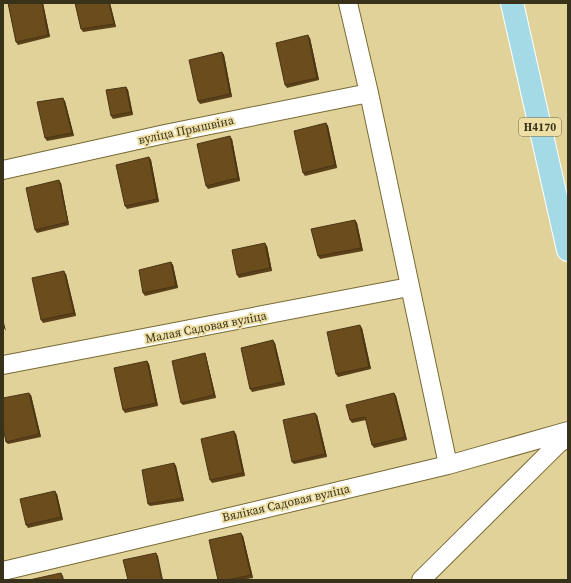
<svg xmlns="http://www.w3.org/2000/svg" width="571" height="583" font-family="'Source Serif 4',serif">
	<rect width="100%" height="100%" fill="#e1d29a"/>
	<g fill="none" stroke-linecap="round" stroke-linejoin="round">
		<defs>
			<path id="street" d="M348,3L369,93L448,465
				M3,170L165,134L369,93
				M3,365L409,287
				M3,571L448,465L568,431
				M421,580L558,444L568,437"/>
			<path id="primary" d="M512,3L568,250"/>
		</defs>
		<use href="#street" stroke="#786a34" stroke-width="20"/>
		<use href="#primary" stroke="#fff" stroke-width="24"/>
		<use href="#street" stroke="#fff" stroke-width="18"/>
		<use href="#primary" stroke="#a4dae6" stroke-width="22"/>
	</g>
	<path fill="#5b4119" d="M8,3H43L50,37L18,45L16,42Z
		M75,3H110L116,27L83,32L81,29Z
		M310,38L319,80L287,88L285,85Z
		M222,52L224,55L232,97L200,104L198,101Z
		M126,87L128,90L133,115L113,119L111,116Z
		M65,101L74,136L47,141L45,138Z
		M326,123L328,126L337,168L305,176L303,173Z
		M232,139L240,181L208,189L206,186Z
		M149,157L151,160L159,202L127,209L125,206Z
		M61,183L69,225L37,233L35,230Z
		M355,220L357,223L363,251L320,259L318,256Z
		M267,246L272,271L239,278L237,275Z
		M171,262L173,265L178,288L145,296L143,293Z
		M66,274L76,316L43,323L41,320Z
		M362,328L371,369L338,377L336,374Z
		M275,343L285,385L252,392L250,389Z
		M205,353L206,356L216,398L183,405L181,403Z
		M147,361L149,364L158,406L125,413L123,410Z
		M394,393L396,396L407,440L374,448L372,445L366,420L352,423L350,420Z
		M31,395L41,437L8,444L6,442Z
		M317,415L327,457L294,464L292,462Z
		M236,434L245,476L212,483L210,480Z
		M174,463L176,466L184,501L150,506L148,504Z
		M57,494L63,520L28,528L26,525Z
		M243,536L253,578L241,580H218Z"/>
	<path fill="#4a3514" d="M42,3H43L50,37L48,35Z
		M109,3H110L116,27L114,24Z
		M308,35L310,38L319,80L317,78Z
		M222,52L224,55L232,97L230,94Z
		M126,87L128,90L133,115L131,112Z
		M63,98L65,101L74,136L72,133Z
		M326,123L328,126L337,168L335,165Z
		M230,136L232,139L240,181L238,178Z
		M149,157L151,160L159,202L157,199Z
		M59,180L61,183L69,225L68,222Z
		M355,220L357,223L363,251L361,248Z
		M265,243L267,246L272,271L270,268Z
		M171,262L173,265L178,288L176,286Z
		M64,271L66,274L76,316L74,313Z
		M3,319L6,331L4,328L3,325Z
		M360,325L362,328L371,369L369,367Z
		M273,340L275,343L285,385L283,382Z
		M205,353L206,356L216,398L214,395Z
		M147,361L149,364L158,406L156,403Z
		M29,393L31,395L41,437L39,434Z
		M394,393L396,396L407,440L405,437Z
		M315,413L317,415L327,457L325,454Z
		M234,431L236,434L245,476L243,473Z
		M174,463L176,466L184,501L182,498Z
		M55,491L57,494L63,520L61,517Z
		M241,533L243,536L253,578L251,575Z
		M156,553L158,556L163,580H162Z
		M61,573L63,576L64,580H63Z"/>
	<path fill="#6a4c1d" stroke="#4a3514" d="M8,3H42L48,35L16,42Z
		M75,3H109L114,24L81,29Z
		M308,35L317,78L285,85L276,43Z
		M222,52L230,94L198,101L189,60Z
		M126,87L131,112L111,116L106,90Z
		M63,98L72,133L45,138L37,102Z
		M326,123L335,165L303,173L294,131Z
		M230,136L238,178L206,186L197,144Z
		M149,157L157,199L125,206L116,165Z
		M59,180L68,222L35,230L26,188Z
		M355,220L361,248L318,256L311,229Z
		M265,243L270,268L237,275L232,250Z
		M171,262L176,286L143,293L139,270Z
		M64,271L74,313L41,320L32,278Z
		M360,325L369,367L336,374L327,332Z
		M273,340L283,382L250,389L241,348Z
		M205,353L214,395L181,403L172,361Z
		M147,361L156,403L123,410L114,368Z
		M29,393L39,434L6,442L3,428V398Z
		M394,393L405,437L372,445L365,417L350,420L346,405Z
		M315,413L325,454L292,462L283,420Z
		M234,431L243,473L210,480L201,439Z
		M174,463L182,498L148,504L142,470Z
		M55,491L61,517L26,525L20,499Z
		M241,533L251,575L227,580H218L209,540Z
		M156,553L162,580H128L123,560Z
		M61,573L63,580H29Z"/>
	<g text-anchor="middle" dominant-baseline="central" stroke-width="4" stroke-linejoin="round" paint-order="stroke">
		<rect fill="#eedfa6" stroke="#6f6645" stroke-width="1" x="519" y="118" width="42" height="18" rx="3"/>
		<g font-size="11" font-weight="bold" fill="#38321b">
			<text x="540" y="127">Н4170</text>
		</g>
		<g font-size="12" fill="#38321b" stroke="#eedfa6">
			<text transform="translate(186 130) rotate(-12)">вуліца Прышвіна</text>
			<text transform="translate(206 327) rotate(-11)">Малая Садовая вуліца</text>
			<text transform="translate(286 503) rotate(-13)">Вялікая Садовая вуліца</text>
		</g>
	</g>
	<rect width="571" height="583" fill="none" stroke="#38321b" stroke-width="8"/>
</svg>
